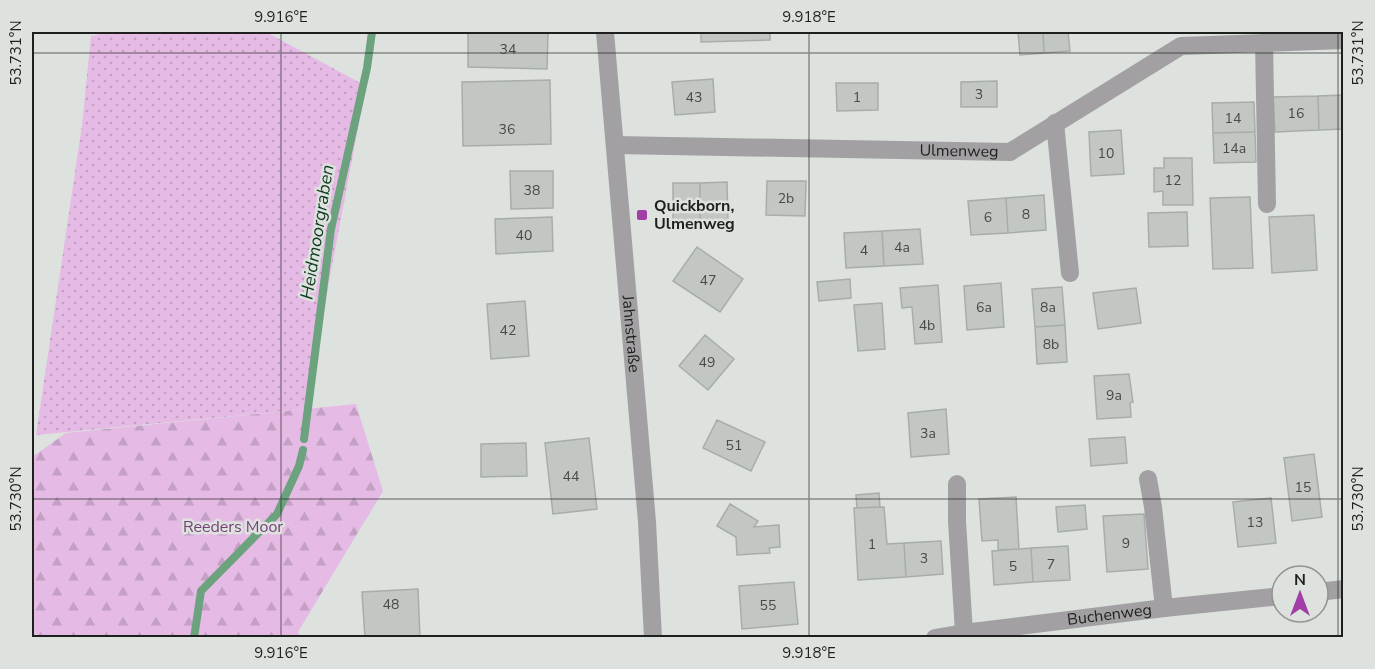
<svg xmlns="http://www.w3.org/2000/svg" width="1375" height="669" font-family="'Nunito Sans',sans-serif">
	<defs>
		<pattern id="grass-dots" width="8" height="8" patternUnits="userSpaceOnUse" patternTransform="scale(1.5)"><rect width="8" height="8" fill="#e5bbe5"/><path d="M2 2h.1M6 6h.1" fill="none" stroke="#c4a0c4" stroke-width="1.8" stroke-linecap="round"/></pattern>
		<pattern id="forest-firs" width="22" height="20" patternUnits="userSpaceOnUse" patternTransform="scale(1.5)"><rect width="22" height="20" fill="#e5bbe5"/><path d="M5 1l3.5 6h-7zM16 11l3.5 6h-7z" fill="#c4a0c4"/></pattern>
	</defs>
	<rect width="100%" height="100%" fill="#dde2de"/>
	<path fill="url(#grass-dots)" d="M110,32H266L366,86L305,409L36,435L82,125L91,36Z"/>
	<path fill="url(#forest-firs)" d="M356,404L383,491L298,632L300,637H32V457L66,433Z"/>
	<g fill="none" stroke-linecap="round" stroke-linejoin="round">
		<path stroke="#6da27e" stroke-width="8" d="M304,439L331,229L367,68L372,32
			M194,638L201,591L277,514L299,466L303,450"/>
	</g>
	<path fill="#c2c7c3" stroke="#a8adaa" stroke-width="1.5" d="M468,32H548L547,69L468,67Z
		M701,32H770V40L701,42Z
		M1018,32H1043L1044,53L1020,55Z
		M1043,32H1068L1070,51L1044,53Z
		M713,79L715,112L675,115L672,82Z
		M550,80L551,144L463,146L462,82Z
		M997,81V107H961V82Z
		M836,83H878V110L837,111Z
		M1344,95V129L1319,130L1318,96Z
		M1318,96L1319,130L1275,132L1273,97Z
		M1254,102L1255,132L1213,133L1212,103Z
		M1121,130L1124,174L1091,176L1089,132Z
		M1255,132L1256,162L1214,163L1213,133Z
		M1164,158H1192L1193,205H1163V191L1154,192V168H1164Z
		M510,171H553V208L511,209Z
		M767,181H806L805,216L766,215Z
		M727,182L728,222L700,223V183Z
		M673,183H700V223H673Z
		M1044,195L1046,230L1008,233L1006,198Z
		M1250,197L1253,268L1213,269L1210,198Z
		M1006,198L1008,233L971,235L968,201Z
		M1187,212L1188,246L1149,247L1148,213Z
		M1314,215L1317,270L1272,273L1269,217Z
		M552,217L553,251L496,254L495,219Z
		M920,229L923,264L884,266L882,231Z
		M882,231L884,266L846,268L844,233Z
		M697,247L743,279L720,312L673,281Z
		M850,279L851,298L819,301L817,282Z
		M1001,283L1004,327L967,330L964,286Z
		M938,285L942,342L915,344L912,307L902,308L900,288Z
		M1062,287L1065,325L1035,327L1032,289Z
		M1136,288L1141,323L1098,329L1093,293Z
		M525,301L529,356L491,359L487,304Z
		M882,303L885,349L858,351L854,305Z
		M1065,325L1067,362L1037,364L1035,327Z
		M705,335L734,359L708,390L679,366Z
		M1129,374L1133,402L1130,403L1131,417L1097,419L1094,376Z
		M946,409L949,454L911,457L908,413Z
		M717,420L765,442L751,471L703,448Z
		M1125,437L1127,463L1091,466L1089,439Z
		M589,438L597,509L553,514L545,443Z
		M526,443L527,476L481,477V444Z
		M1314,454L1322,517L1292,521L1284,458Z
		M879,493L880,507L857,508L856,495Z
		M1016,497L1019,549L998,550V540L982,541L979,499Z
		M1271,498L1276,543L1238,547L1233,502Z
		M730,504L758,521L754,527L779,525L780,547L769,548L770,553L737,555L736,537L717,526Z
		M1085,505L1087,529L1058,532L1056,507Z
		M884,507L887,544L904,543L906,577L858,580L854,508Z
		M1144,514L1148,569L1107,572L1103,516Z
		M941,541L943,574L906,577L904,543Z
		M1068,546L1070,580L1033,582L1031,548Z
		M1031,548L1033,582L994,585L992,551Z
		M794,582L798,624L742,629L739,586Z
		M418,589L420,638H365L362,592Z"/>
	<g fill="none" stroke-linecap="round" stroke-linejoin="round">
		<g stroke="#a2a0a2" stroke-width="18">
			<path id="s1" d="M605,32L647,522L653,638"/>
			<path d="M1264,42L1267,204"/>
			<path d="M1055,123L1070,273"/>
			<path id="s2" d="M615,145L1010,152L1181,46L1344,40"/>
			<path d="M1148,479L1153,507L1164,608"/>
			<path d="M957,484V521L964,633"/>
			<path d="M1318,592L1344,589"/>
			<path id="s3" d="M935,638L964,633L1164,608L1282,596"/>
		</g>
	</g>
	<path fill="none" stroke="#1e201e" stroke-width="1.5" stroke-opacity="0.45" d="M281,32V638M809,32V638M1338,32V638M32,53H1344M32,499H1344"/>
	<rect fill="#a23fa6" stroke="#dde2de" stroke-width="2" x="636" y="209" width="12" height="12" rx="3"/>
	<g text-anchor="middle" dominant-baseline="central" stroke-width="5" stroke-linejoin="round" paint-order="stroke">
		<g font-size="14" fill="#474a47">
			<text x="508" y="49">34</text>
			<text x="979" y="94">3</text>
			<text x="694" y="97">43</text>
			<text x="857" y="97">1</text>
			<text x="1296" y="113">16</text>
			<text x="1233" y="118">14</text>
			<text x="507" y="129">36</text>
			<text x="1234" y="148">14a</text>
			<text x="1106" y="153">10</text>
			<text x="1173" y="180">12</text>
			<text x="532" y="190">38</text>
			<text x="786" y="198">2b</text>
			<text x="1026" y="214">8</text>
			<text x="988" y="217">6</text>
			<text x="524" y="235">40</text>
			<text x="902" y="247">4a</text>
			<text x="864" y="250">4</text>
			<text x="708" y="280">47</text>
			<text x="984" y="307">6a</text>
			<text x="1048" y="307">8a</text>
			<text x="927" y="325">4b</text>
			<text x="508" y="330">42</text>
			<text x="1051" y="344">8b</text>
			<text x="707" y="362">49</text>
			<text x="1114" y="395">9a</text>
			<text x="928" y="433">3a</text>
			<text x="734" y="445">51</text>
			<text x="571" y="476">44</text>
			<text x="1303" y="487">15</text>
			<text x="1255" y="522">13</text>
			<text x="1126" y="543">9</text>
			<text x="872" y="544">1</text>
			<text x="924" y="558">3</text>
			<text x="1051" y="564">7</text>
			<text x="1013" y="566">5</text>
			<text x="391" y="604">48</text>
			<text x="768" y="605">55</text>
		</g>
		<g font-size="16" fill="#1e201e" stroke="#dde2de">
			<text stroke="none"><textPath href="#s2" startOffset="344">Ulmenweg</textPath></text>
			<text stroke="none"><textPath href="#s1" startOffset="303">Jahnstraße</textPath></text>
			<text stroke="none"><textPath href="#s3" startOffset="176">Buchenweg</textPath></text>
		</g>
		<g font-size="16" font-weight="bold" fill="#1e201e" stroke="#dde2de" text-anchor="start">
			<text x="654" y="206">Quickborn,<tspan x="654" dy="18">Ulmenweg</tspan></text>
		</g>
		<g font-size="16" fill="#764077" stroke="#dde2de">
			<text x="233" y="527">Reeders Moor</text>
		</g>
		<g font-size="18" font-style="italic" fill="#103a21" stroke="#dde2de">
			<text transform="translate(317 232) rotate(-81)">Heidmoorgraben</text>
		</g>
	</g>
	<rect width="1375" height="669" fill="none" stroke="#dde2de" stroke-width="66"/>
	<g transform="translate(1300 594)"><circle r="28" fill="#dde2de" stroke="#919491" stroke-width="1.5"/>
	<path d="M0-4.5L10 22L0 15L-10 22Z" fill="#a23fa6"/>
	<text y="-9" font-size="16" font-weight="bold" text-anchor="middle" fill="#1e201e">N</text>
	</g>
	<rect x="33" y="33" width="1309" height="603" fill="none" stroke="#1e201e" stroke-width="2"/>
	<g font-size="15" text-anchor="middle" fill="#1e201e">
		<text x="281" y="22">9.916°E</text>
		<text x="809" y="22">9.918°E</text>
		<text transform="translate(16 53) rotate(-90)" y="5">53.731°N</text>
		<text transform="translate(1358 53) rotate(-90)" y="5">53.731°N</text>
		<text transform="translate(16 499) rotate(-90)" y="5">53.730°N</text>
		<text transform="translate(1358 499) rotate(-90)" y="5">53.730°N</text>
		<text x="281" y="658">9.916°E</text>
		<text x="809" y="658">9.918°E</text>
	</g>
</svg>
